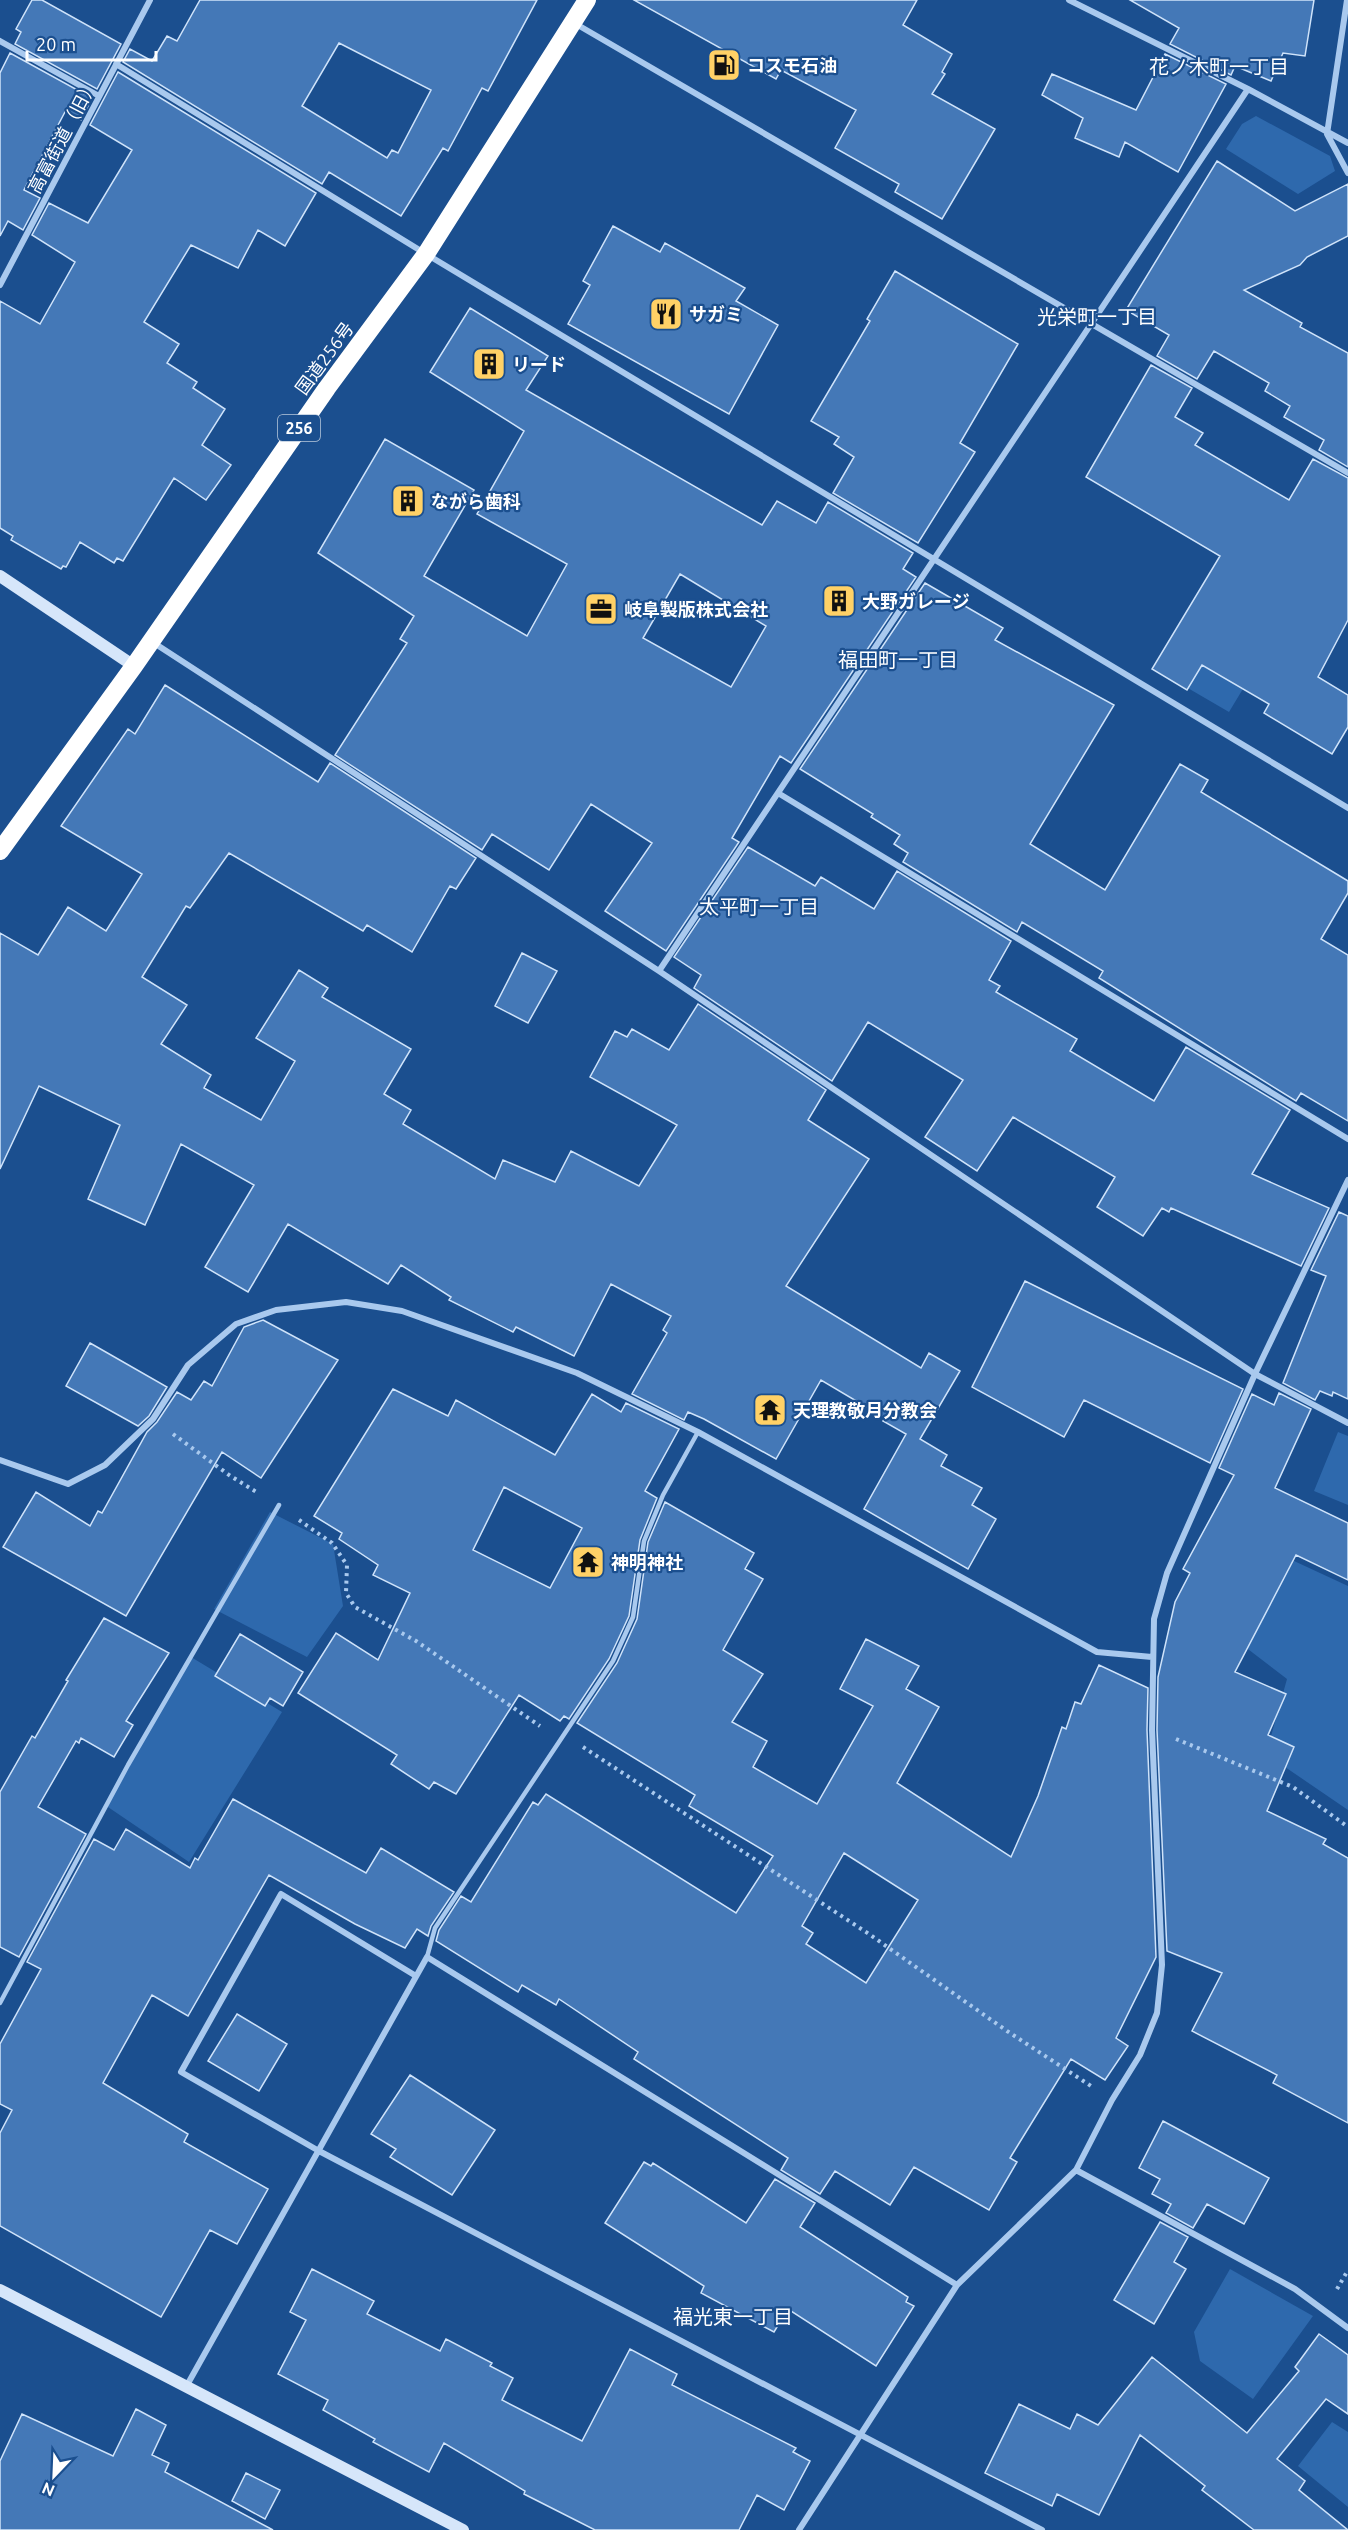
<svg xmlns="http://www.w3.org/2000/svg" width="1348" height="2530" font-family="Ubuntu,'Noto Sans JP',sans-serif">
	<rect width="100%" height="100%" fill="#1b4f8f"/>
	<path fill="#2e69ad" d="M1256,116L1330,156L1335,171L1298,194L1226,149L1242,124Z
		M1244,590L1287,616L1229,712L1186,687Z
		M1338,1432L1348,1436V1505L1314,1491Z
		M270,1512L333,1544L343,1606L307,1657L214,1609Z
		M1279,1554L1348,1586V1810L1266,1754L1287,1679L1240,1643Z
		M191,1657L282,1712L189,1862L105,1805Z
		M1230,2269L1313,2316L1253,2399L1200,2361L1194,2332Z
		M1332,2422L1348,2432V2507L1298,2466Z"/>
	<path fill="#4478b7" stroke="#cfe3fa" stroke-width="1.5" fill-rule="evenodd" d="M32,0H42L121,44L97,89L15,44L21,32L16,29Z
		M200,0H537L488,91L482,88L448,151L443,148L401,216L329,172L322,184L123,62L130,49L152,61L167,36L177,41ZM339,43L431,90L398,153L392,150L387,158L302,106Z
		M634,0H917L903,25L952,54L942,72L945,74L932,94L995,129L942,219L895,192L899,184L835,148L856,110L781,70L776,79Z
		M1130,0H1314L1305,56L1283,53L1271,81L1235,66L1231,75L1170,44L1179,28Z
		M10,53L92,98L81,120L66,110L24,190L40,198L23,230L8,221L0,236V73Z
		M1165,54L1226,84L1178,172L1125,142L1119,157L1075,138L1083,118L1042,95L1052,74L1136,110Z
		M118,72L316,193L285,246L258,230L238,268L191,245L144,322L179,344L167,363L197,382L193,388L225,409L202,445L231,465L206,500L174,478L123,561L117,558L114,563L80,542L66,567L63,566L61,569L11,540L13,536L0,528V301L40,324L75,262L32,235L49,203L88,223L132,150L90,125Z
		M1217,161L1295,211L1348,184V236L1307,257L1300,265L1244,290L1302,323L1300,327L1348,353V467L1319,450L1324,440L1284,417L1290,406L1265,391L1269,383L1214,351L1197,379L1157,356L1169,335L1126,310Z
		M613,226L660,252L665,243L745,288L736,301L778,325L729,414L568,324L590,285L583,281Z
		M895,271L1018,344L960,443L975,452L918,543L833,493L854,457L834,444L839,437L811,421L870,321L867,319Z
		M470,308L548,356L526,390L762,525L777,501L816,523L828,502L913,553L903,569L916,577L791,763L780,756L732,838L739,842L666,951L605,911L652,843L591,804L549,870L492,834L482,850L335,755L407,643L400,639L414,616L318,553L385,439L474,490L424,576L527,636L567,564L477,514L524,431L430,372ZM680,574L766,626L731,687L643,638Z
		M1151,365L1192,388L1175,417L1203,433L1195,445L1289,500L1313,459L1348,478V620L1318,677L1348,695V727L1332,754L1264,713L1269,704L1202,665L1187,690L1152,669L1220,556L1086,477Z
		M925,583L1003,628L995,640L1114,705L1030,844L1105,890L1180,764L1208,780L1201,792L1348,881V893L1321,939L1348,955V1121L1301,1093L1296,1101L1099,978L1103,971L1022,922L1017,932L903,862L908,853L894,844L900,835L871,817L873,814L800,769Z
		M165,685L318,782L330,763L476,858L456,889L450,886L412,952L367,925L363,931L229,853L190,908L186,906L142,977L187,1005L161,1044L211,1075L204,1088L261,1120L295,1061L256,1038L299,970L328,988L322,997L411,1049L384,1094L411,1110L403,1124L495,1179L503,1160L555,1182L571,1151L639,1186L677,1125L590,1077L615,1031L627,1037L632,1029L669,1050L698,1004L826,1090L808,1120L869,1159L786,1286L921,1368L929,1353L960,1371L920,1439L947,1455L941,1466L982,1488L972,1505L996,1519L968,1569L864,1509L906,1434L883,1421L885,1418L821,1380L776,1459L704,1419L688,1412L684,1420L632,1394L667,1333L663,1330L671,1316L611,1284L574,1356L516,1327L513,1332L449,1300L451,1297L401,1265L388,1284L288,1224L248,1292L205,1267L254,1185L181,1144L145,1225L88,1199L120,1125L39,1086L0,1169V933L38,955L68,907L106,931L142,874L61,826L128,729L135,734Z
		M748,847L815,886L821,877L874,909L897,871L1011,941L989,980L1000,986L996,992L1077,1039L1070,1051L1154,1101L1186,1047L1290,1110L1252,1174L1329,1208L1301,1266L1171,1208L1169,1212L1162,1208L1143,1236L1097,1207L1115,1177L1013,1117L977,1171L925,1137L963,1080L868,1022L832,1081L694,988L701,975L674,957Z
		M522,953L557,971L528,1023L495,1006Z
		M1339,1212L1348,1216V1399L1333,1392L1332,1396L1320,1391L1315,1400L1283,1383L1326,1276L1311,1270Z
		M1025,1281L1243,1389L1210,1463L1084,1400L1064,1437L972,1387Z
		M263,1320L338,1360L261,1478L222,1452L126,1616L3,1547L36,1492L90,1526L98,1511L102,1513L147,1432L157,1422L177,1392L191,1400L204,1381L212,1386L244,1327Z
		M90,1343L167,1387L149,1416L138,1426L66,1386Z
		M393,1389L448,1416L456,1400L555,1455L592,1394L621,1412L626,1403L679,1429L645,1491L657,1498L640,1540L629,1616L609,1659L569,1719L564,1716L560,1721L519,1695L456,1794L434,1782L429,1789L391,1764L397,1755L298,1693L336,1633L378,1660L410,1593L373,1575L378,1565L339,1539L342,1533L314,1516ZM504,1487L582,1528L550,1588L473,1550Z
		M1279,1393L1311,1409L1275,1488L1348,1523V1580L1296,1555L1235,1672L1286,1694L1268,1735L1294,1747L1267,1811L1326,1839L1323,1844L1348,1858V2123L1273,2083L1277,2075L1192,2031L1222,1973L1167,1951L1157,1730L1158,1677L1175,1602L1190,1573L1183,1569L1234,1475L1219,1468L1252,1394L1274,1405Z
		M665,1502L754,1553L745,1569L763,1579L723,1650L763,1674L732,1722L767,1741L753,1767L817,1804L873,1706L840,1689L866,1639L919,1666L906,1689L939,1707L897,1783L1011,1857L1038,1796L1062,1727L1066,1729L1075,1702L1081,1704L1099,1665L1148,1688L1147,1730L1156,1957L1116,2038L1128,2046L1105,2080L1071,2059L1010,2158L1017,2162L989,2210L914,2167L890,2205L835,2171L820,2194L781,2170L788,2158L634,2059L638,2052L559,1999L556,2005L522,1985L518,1992L436,1941L439,1930L461,1896L471,1902L533,1802L538,1805L546,1794L736,1913L773,1856L689,1806L695,1795L577,1723L617,1663L637,1619L648,1542ZM844,1853L918,1900L866,1983L806,1944L813,1933L802,1926Z
		M104,1618L169,1653L126,1721L133,1725L114,1757L81,1738L79,1743L76,1741L38,1807L86,1834L19,1957L0,1947V1792L32,1736L35,1738L68,1681L66,1680Z
		M240,1634L303,1672L283,1706L270,1698L265,1706L215,1676Z
		M233,1799L366,1873L381,1848L454,1892L431,1926L428,1936L417,1929L405,1948L355,1924L269,1875L188,2016L152,1995L103,2083L188,2134L184,2142L268,2189L237,2244L210,2230L161,2317L0,2226V2133L12,2110L0,2104V2044L41,1969L27,1962L94,1839L114,1850L126,1829L190,1868L195,1858L198,1860Z
		M237,2014L287,2044L259,2091L208,2061Z
		M410,2075L495,2130L452,2195L390,2157L396,2149L371,2134Z
		M1163,2121L1269,2178L1244,2224L1207,2204L1193,2228L1166,2213L1171,2204L1152,2194L1160,2179L1139,2168Z
		M644,2162L651,2166L653,2163L746,2223L775,2179L815,2203L800,2227L908,2297L906,2302L914,2306L876,2366L788,2309L774,2332L701,2293L704,2286L605,2223Z
		M1160,2222L1188,2237L1174,2262L1186,2269L1154,2324L1114,2300Z
		M312,2269L374,2301L367,2314L440,2351L446,2339L492,2363L490,2366L513,2378L502,2400L582,2441L630,2349L677,2374L672,2385L796,2448L793,2452L810,2461L784,2510L757,2495L739,2530H595L524,2494L525,2491L444,2443L429,2472L373,2442L375,2439L323,2410L328,2400L278,2374L306,2320L290,2312Z
		M1319,2334L1348,2355V2414L1326,2399L1277,2459L1305,2481L1299,2490L1348,2530H1254L1202,2490L1205,2486L1140,2435L1099,2515L1057,2494L1052,2506L985,2473L1019,2404L1070,2429L1077,2414L1098,2425L1152,2357L1247,2433L1299,2371L1295,2367Z
		M136,2409L166,2425L152,2455L169,2463L165,2472L273,2530H0V2461L22,2414L113,2456Z
		M246,2473L280,2490L265,2519L232,2501Z"/>
	<g fill="none" stroke-linecap="round" stroke-linejoin="round">
		<path stroke="#a9c9ee" stroke-width="4" stroke-dasharray="3 4.5" stroke-linecap="butt" d="M173,1434L229,1475L258,1493
			M299,1520L332,1543L347,1565L346,1593L355,1607L416,1641L540,1726
			M1176,1739L1293,1787L1348,1827
			M583,1747L869,1934L1007,2031L1091,2086
			M1337,2289L1348,2270"/>
		<path stroke="#a9c9ee" stroke-width="4.5" d="M427,1957L435,1928L613,1661L633,1617L644,1541L663,1495L698,1432
			M0,2003L128,1765L279,1505"/>
		<path stroke="#a9c9ee" stroke-width="6" d="M1069,0L1248,89L1348,143
			M1347,0L1327,134L1348,173
			M576,24L1348,473
			M0,41L99,96
			M116,64L426,254L1348,808
			M0,285L150,0
			M154,643L659,971L1255,1374L1348,1423
			M778,793L1348,1139
			M659,971L1248,89
			M0,1460L68,1484L105,1465L153,1419L188,1365L236,1324L276,1310L346,1302L402,1311L577,1373L698,1432L1097,1652L1152,1657
			M416,1976L281,1894L181,2072L319,2151L1042,2530
			M1076,2170L1295,2289L1348,2328
			M186,2387L427,1957L957,2285
			M799,2530L957,2285L1076,2170L1112,2100L1140,2055L1157,2013L1162,1965L1152,1730L1154,1619L1167,1573L1255,1374L1348,1180"/>
		<path stroke="#d6e6fa" stroke-width="12" d="M0,576L134,666
			M0,2290L463,2530"/>
		<path stroke="#fff" stroke-width="18" d="M0,851L134,666L327,388L426,254L587,0"/>
	</g>
	<defs>
		<symbol id="fuel-square" viewBox="-11 -11 22 22"><rect x="-9" y="-9" width="18" height="18" rx="4" fill="#ffd166" stroke="#1b4f8f"/><path d="M-5.5-6h7V0h2V4h1.3V-2.5L3-4.5l.8-.8L6-3V5H2.5V1h-1V6h-7ZM-4.2-4.7v3.2H.2V-4.7Z" fill="#111"/></symbol>
		<symbol id="restaurant-square" viewBox="-11 -11 22 22"><rect x="-9" y="-9" width="18" height="18" rx="4" fill="#ffd166" stroke="#1b4f8f"/><path d="M-5-6h1v4h1v-4h1v4h1v-4h1v5L-1.5 .5V6h-2V.5L-5-1ZM5-6V6H3V1.5H1.5Q1.5-4 5-6Z" fill="#111"/></symbol>
		<symbol id="building-square" viewBox="-11 -11 22 22"><rect x="-9" y="-9" width="18" height="18" rx="4" fill="#ffd166" stroke="#1b4f8f"/><path d="M-4-6H4V6H1V3H-1V6H-4ZM-2.5-4.3h1.7v1.8h-1.7ZM.8-4.3h1.7v1.8H.8ZM-2.5-1h1.7V.8h-1.7ZM.8-1h1.7V.8H.8Z" fill="#111"/></symbol>
		<symbol id="office-square" viewBox="-11 -11 22 22"><rect x="-9" y="-9" width="18" height="18" rx="4" fill="#ffd166" stroke="#1b4f8f"/><path d="M-6-3h4V-5.5h4V-3h4V5H-6ZM-1-4.5V-3h2v-1.5ZM-6 0V1H6V0Z" fill="#111"/></symbol>
		<symbol id="temple-square" viewBox="-11 -11 22 22"><rect x="-9" y="-9" width="18" height="18" rx="4" fill="#ffd166" stroke="#1b4f8f"/><path d="M0-6L5-2H3V0L6.5 2.5H4V6H1.5V3h-3V6H-4V2.5H-6.5L-3 0V-2H-5Z" fill="#111"/></symbol>
	</defs>
	<g fill-rule="evenodd">
		<use href="#fuel-square" x="705" y="46" width="38" height="38"/>
		<use href="#restaurant-square" x="647" y="295" width="38" height="38"/>
		<use href="#building-square" x="470" y="345" width="38" height="38"/>
		<use href="#building-square" x="389" y="482" width="38" height="38"/>
		<use href="#building-square" x="820" y="582" width="38" height="38"/>
		<use href="#office-square" x="582" y="590" width="38" height="38"/>
		<use href="#temple-square" x="751" y="1391" width="38" height="38"/>
		<use href="#temple-square" x="569" y="1543" width="38" height="38"/>
	</g>
	<g text-anchor="middle" dominant-baseline="central" stroke-width="4.5" stroke-linejoin="round" paint-order="stroke">
		<rect fill="#1b4f8f" stroke="#bbcadd" stroke-width="1.5" x="278" y="415" width="42" height="26" rx="4.5"/>
		<g font-size="16" font-weight="bold" fill="#fff">
			<text x="299" y="428">256</text>
		</g>
		<g font-size="18" font-weight="bold" fill="#fff" stroke="#1b4f8f" text-anchor="start">
			<text x="747" y="65">コスモ石油</text>
			<text x="689" y="314">サガミ</text>
			<text x="512" y="364">リード</text>
			<text x="431" y="501">ながら歯科</text>
			<text x="862" y="601">大野ガレージ</text>
			<text x="624" y="609">岐阜製版株式会社</text>
			<text x="793" y="1410">天理教敬月分教会</text>
			<text x="611" y="1562">神明神社</text>
		</g>
		<g font-size="18" fill="#fff" stroke="#1b4f8f">
			<text transform="translate(62 136) rotate(-62)">高富街道（旧）</text>
			<text transform="translate(324 358) rotate(-54)">国道256号</text>
		</g>
		<g font-size="20" fill="#fff" stroke="#1b4f8f">
			<text x="1219" y="66">花ノ木町一丁目</text>
			<text x="1097" y="316">光栄町一丁目</text>
			<text x="898" y="659">福田町一丁目</text>
			<text x="759" y="906">太平町一丁目</text>
			<text x="733" y="2316">福光東一丁目</text>
		</g>
	</g>
	<g transform="translate(54 2476) rotate(203)" stroke="#1b4f8f" stroke-width="4.5" paint-order="stroke">
	<path d="M0-4.5L10 22L0 15L-10 22Z" fill="#ffffff"/>
	<text y="-9" font-size="16" font-weight="bold" text-anchor="middle" fill="#ffffff">N</text>
	</g>
	<path d="M27 51v9h129v-9" fill="none" stroke="#ffffff" stroke-width="3"/>
	<text x="36" y="51" font-size="18" fill="#ffffff" stroke="#1b4f8f" stroke-width="4.5" paint-order="stroke">20 m</text>
</svg>
